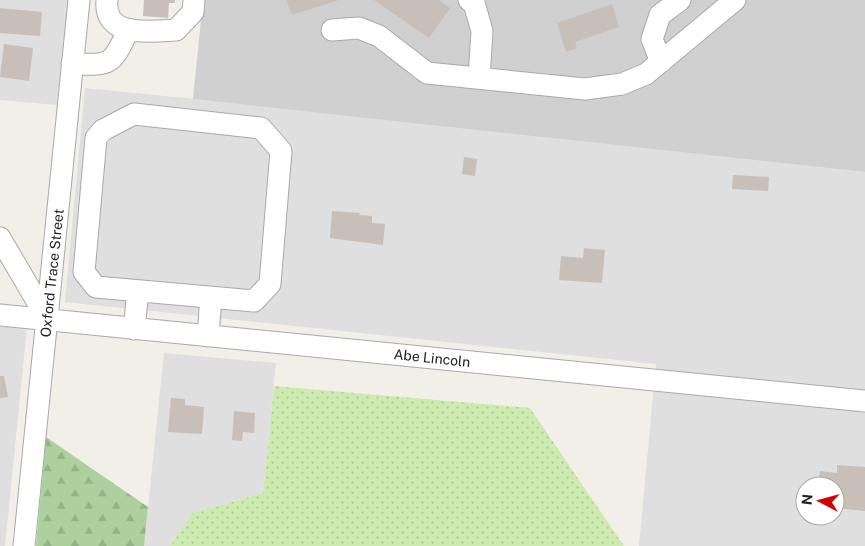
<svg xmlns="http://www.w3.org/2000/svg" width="865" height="546" font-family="'Public Sans',sans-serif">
	<defs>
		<pattern id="grass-dots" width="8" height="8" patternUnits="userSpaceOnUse" patternTransform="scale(1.25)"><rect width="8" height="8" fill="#cdebb0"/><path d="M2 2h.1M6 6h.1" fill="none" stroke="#b0c997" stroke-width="1.8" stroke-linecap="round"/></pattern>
		<pattern id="forest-firs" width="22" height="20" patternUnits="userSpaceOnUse" patternTransform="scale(1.25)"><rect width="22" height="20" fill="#add19e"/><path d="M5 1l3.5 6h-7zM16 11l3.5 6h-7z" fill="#95b388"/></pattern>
	</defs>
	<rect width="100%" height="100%" fill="#f2efe9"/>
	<path fill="#e0dfdf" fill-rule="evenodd" d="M0,0H69L57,105L0,100Z
		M85,88L296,109L865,172V546H639L656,364L65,302ZM805,486H835V516H805Z
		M0,325L27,327L5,546H0Z
		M164,353L276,363L263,493L192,513L170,546H144Z"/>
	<path fill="#d0d0d0" d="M203,0H865V172L193,99Z"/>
	<path fill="url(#grass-dots)" d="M274,386L530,408L624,546H170L192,513L263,493Z"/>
	<path fill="url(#forest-firs)" d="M46,437L148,507L144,546H36Z"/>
	<path fill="#c7bfb8" d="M144,0H175V3H169L168,18L143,16Z
		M286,0H339L292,15Z
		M374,0H439L450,8L429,38Z
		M612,4L619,27L575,42L577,48L566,52L557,23Z
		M0,8L42,12L40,36L0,33Z
		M4,44L33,48L29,81L0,77Z
		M464,157L477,159L475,176L462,174Z
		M733,175L769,177L768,191L732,189Z
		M332,211L360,213L359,215L372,216V223L385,224L383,245L330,238Z
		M584,248L605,250L602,283L559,280L561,256L583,258Z
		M0,376H4L8,397L0,398Z
		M171,398L185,399V405L204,407L202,434L168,432Z
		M234,411L255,413L254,433L243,432L242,441L232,440Z
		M837,465L865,467V511L835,508V486H818L820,471L837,473Z"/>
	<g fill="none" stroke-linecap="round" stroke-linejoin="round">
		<defs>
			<path id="minor" d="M107,0C103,39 152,31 176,30L193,12L194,0
				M469,0L474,3L482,31L479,78
				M332,30L359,28L379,36L427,73L585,89L622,84L646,74L735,0
				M661,62L652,39L660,15L680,0
				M72,64C111,65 111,66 128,31
				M134,114L261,128L281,151L270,284L254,301L96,287L84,272L96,138L103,130Z
				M0,238L48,320
				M0,315L865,401
				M134,329L138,291
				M208,336L211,297
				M24,546L79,0"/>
		</defs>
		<use href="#minor" stroke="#a9a9a9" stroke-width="23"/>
		<use href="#minor" stroke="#fff" stroke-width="21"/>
	</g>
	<g text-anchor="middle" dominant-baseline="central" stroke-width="4" stroke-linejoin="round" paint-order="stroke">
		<g font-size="14" fill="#222" stroke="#fff">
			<text transform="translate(52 273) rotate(-84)">Oxford Trace Street</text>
			<text transform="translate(432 358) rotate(6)">Abe Lincoln</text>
		</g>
	</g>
	<g transform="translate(820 501) rotate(276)"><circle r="24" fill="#ffffff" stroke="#a7a7a7"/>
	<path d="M0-4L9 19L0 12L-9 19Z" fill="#d40000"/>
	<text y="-8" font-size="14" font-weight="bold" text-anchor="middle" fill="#222222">N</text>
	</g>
</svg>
